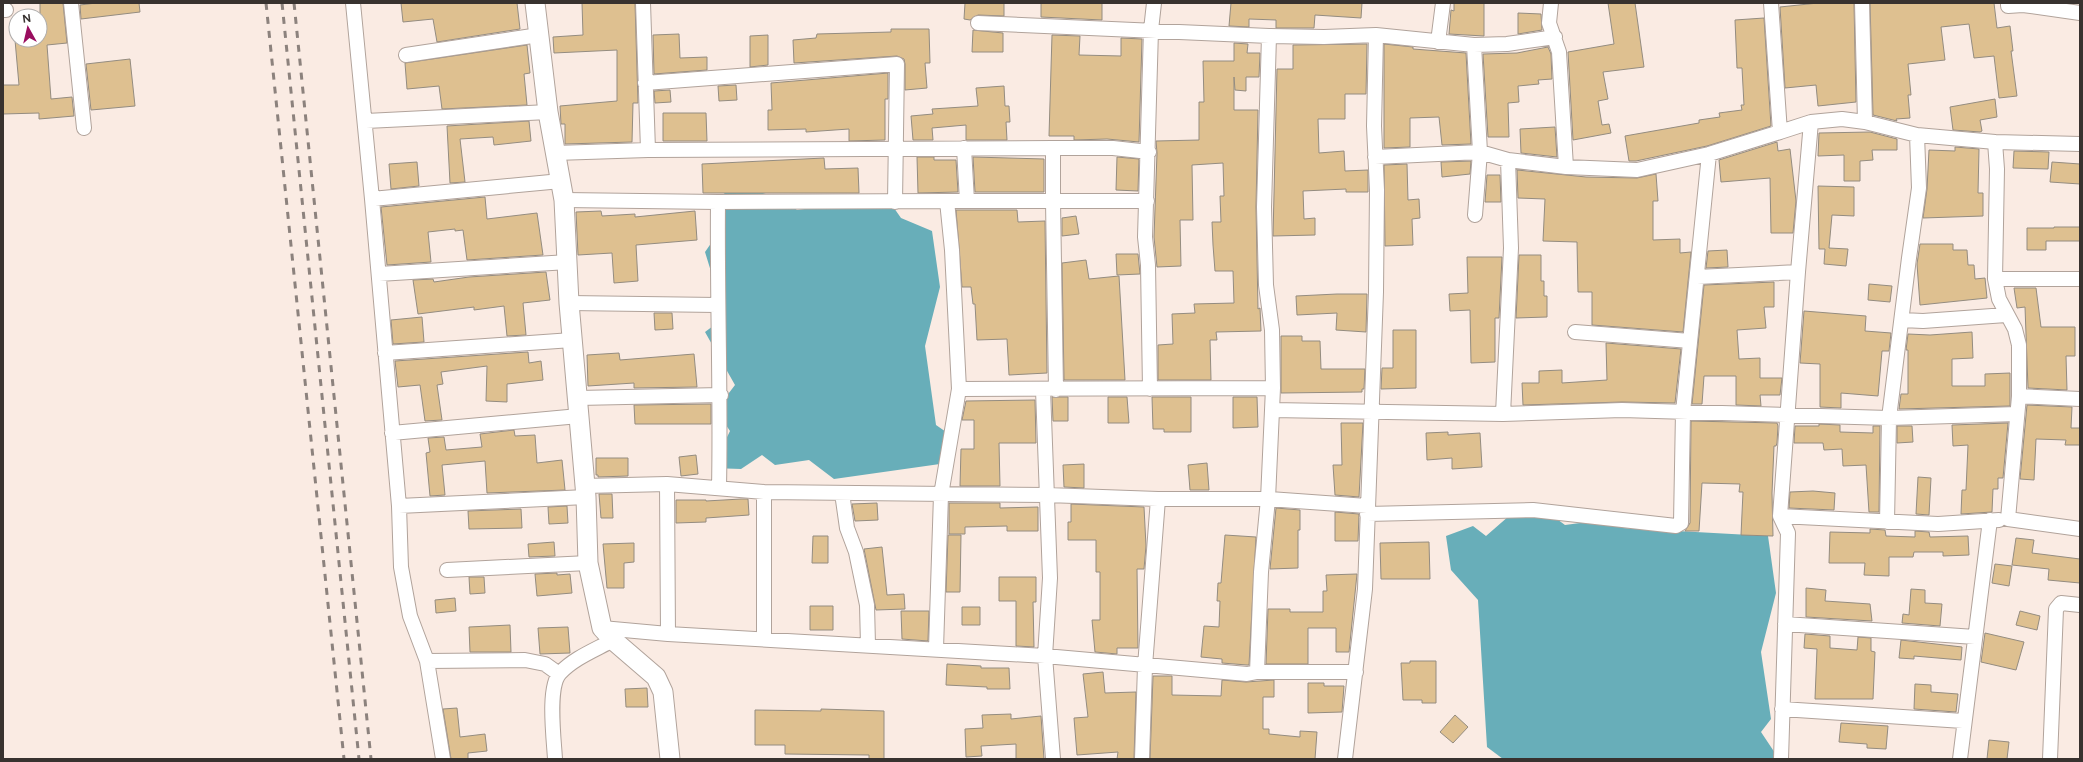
<svg xmlns="http://www.w3.org/2000/svg" width="2083" height="762" font-family="Figtree,sans-serif">
	<rect width="100%" height="100%" fill="#faebe3"/>
	<path fill="#68aeb9" d="M736,184L784,200L797,210L887,198L901,218L932,231L940,287L925,346L936,425L949,434L947,463L834,479L809,460L775,465L762,455L741,469L712,468L730,431L716,410L735,385L705,332L725,317L705,252L714,239L710,205Z
		M1517,509L1546,511L1565,525L1610,519L1623,528L1768,536L1776,593L1761,652L1771,719L1761,732L1775,753V759H1503L1487,747L1478,600L1451,570L1446,536L1473,526L1486,536Z"/>
	<path fill="#dec090" stroke="#948c80" d="M40,3H63L67,43L47,45L51,99L72,97L74,116L39,119V113L3,114V85H19L15,40H40Z
		M96,3H139L140,12L81,19L80,5Z
		M401,3H517L520,29L437,42L433,19L403,22Z
		M582,3H635L638,103H633L632,142L565,144V124H561L560,106L617,101V50L554,53L553,37L583,35Z
		M965,3H1004V16L978,15L970,20L964,19Z
		M1041,3H1102V20L1041,17Z
		M1231,3H1362L1361,18L1315,15L1314,28H1276V20L1249,19V27L1229,26Z
		M1454,3H1484V36L1449,34L1451,10L1454,11Z
		M1608,3H1635L1644,67L1603,72L1608,99L1598,101L1602,125L1609,124L1611,133L1573,140L1568,52L1614,44Z
		M1818,3H1854L1856,102L1818,106L1816,85L1785,88L1780,7Z
		M1870,3H1994L1997,28L2010,26L2013,51H2011L2017,96L1999,98L1994,56L1974,58L1969,24L1941,27L1945,60L1908,64L1911,95H1908L1910,118L1896,119L1897,121L1873,115Z
		M1518,13L1541,14L1542,30L1518,34Z
		M1764,18L1771,126L1707,146L1636,161H1629L1625,136L1699,123V120L1720,117L1719,113L1742,110L1741,105H1744L1742,68H1737L1735,20Z
		M891,29H929L930,63H925L927,88L905,90V64L904,59L897,56L794,63L793,40L816,38L817,34L891,32Z
		M973,30L1003,33V52H972Z
		M679,34L680,58L707,57V70L654,74L653,35Z
		M768,35V65L750,67V36Z
		M1052,35L1080,36L1079,55L1121,56V38L1142,39L1139,142L1107,139L1074,140V136H1049Z
		M1234,43L1248,44L1247,53H1260L1259,77H1246V91L1235,90L1234,77V110H1258L1256,207L1258,309L1260,308L1261,331L1216,332L1217,340H1210L1211,380H1158V345L1173,344L1172,314L1195,313L1194,304L1234,303L1233,271H1215L1213,245L1212,222H1221L1220,196H1224L1223,163L1192,165L1193,220H1180L1181,266L1157,267L1154,237L1157,153L1156,141L1199,140V102H1204L1203,61H1234Z
		M1367,44L1366,94H1345V119H1318L1319,153L1344,151L1345,171L1368,170V192H1346V189L1303,191L1304,219L1315,218V235L1273,236L1277,69H1293V45Z
		M1384,44L1413,47V49L1466,53L1471,144L1442,145L1439,117L1410,118V147L1384,148Z
		M527,45L530,73L524,74L527,105L442,109L439,86L407,89L405,63Z
		M1548,47L1551,54L1552,79L1538,80L1539,84L1518,86L1519,102L1508,103L1509,137H1488L1483,54L1517,53Z
		M130,59L135,106L91,110L86,64Z
		M888,73V99H885V140L849,141V129L806,132V129L768,130V110H772L771,83Z
		M736,85L737,100L719,101L718,86Z
		M1004,86L1005,106H1009L1010,122H1006L1007,140H966V125L932,128L933,140H913L911,116L933,114L932,109L978,106L976,88Z
		M670,90L671,102L655,103L654,91Z
		M1995,99L1997,117L1980,120L1982,131L1980,132L1953,130L1950,107Z
		M663,113H706L707,141H663Z
		M529,121L531,141L494,145L493,137L460,139L465,182L450,183L447,126Z
		M1555,127L1557,157L1521,153L1520,129Z
		M1870,132L1897,139V150H1872L1873,160L1860,161V181H1844V155L1818,156L1819,133Z
		M1777,142L1778,151L1790,149L1796,201L1793,233H1771L1770,178L1721,182L1719,160Z
		M1955,147L1979,149L1978,193H1983V216L1923,218L1927,189L1929,150L1955,151Z
		M2014,151L2049,152L2048,169L2013,168Z
		M917,157H934V160H956L958,192L918,193Z
		M973,157L1044,159V192H975Z
		M1117,157L1139,159L1138,191L1116,190Z
		M824,158L825,169L858,168L859,193H703L702,164Z
		M1471,161L1470,174L1442,177L1441,162Z
		M417,162L419,186L391,189L389,164Z
		M2052,162L2080,164V184L2050,182Z
		M1407,164L1408,200L1419,199L1420,218L1412,219L1413,245L1385,246L1384,165Z
		M1517,170L1586,177L1637,178L1656,174L1658,201H1653V240L1680,239V253L1691,252L1683,332L1592,325V292H1578L1577,242L1543,241L1545,199L1518,198Z
		M1487,175H1500L1501,202H1485Z
		M1818,186L1854,187V216L1832,215L1829,248L1848,249L1846,266L1824,264L1825,249H1819Z
		M485,197L487,219L537,213L543,255L467,260L463,230L455,231V229L428,232L431,262L387,265L381,207Z
		M956,210H1017L1018,222L1045,221L1047,373L1009,375L1007,339L977,340L975,304H973L971,287H962Z
		M601,211L602,216L635,214V217L695,211L697,240L636,245L638,281L614,283L612,253L578,255L576,212Z
		M1076,216L1079,234L1062,236V218Z
		M2054,227H2080V241H2046V250H2027V228H2054Z
		M1920,244H1953V250H1967L1968,265H1974L1975,279L1985,278L1987,298L1920,305L1917,264Z
		M1727,250L1728,267L1706,268L1708,251Z
		M1116,254H1138L1140,274L1117,275Z
		M1519,255H1541V281H1544V296H1547V317L1516,318Z
		M1467,257H1502L1499,318H1495V362L1471,363L1470,310L1450,311L1449,294L1468,293Z
		M1086,260L1089,279L1119,276L1125,380H1064L1062,263Z
		M546,272L550,300L523,303L526,335L507,336L504,306L474,310V307L418,314L413,280L433,279L434,282L469,277Z
		M1774,282V307H1764L1766,328L1737,330L1739,359L1760,358V378H1782L1780,395H1760L1761,406L1736,405V376H1704L1702,404H1692L1704,285Z
		M1869,284L1892,286L1890,302L1868,300Z
		M2014,288H2036L2041,327H2075V356H2066L2067,390L2028,388L2025,307L2017,308Z
		M1337,294H1367L1366,332L1336,330L1337,313L1297,315L1296,296Z
		M1804,311L1866,316L1865,331L1891,333L1889,351H1882L1878,396L1841,393V408L1820,407V364L1800,363Z
		M654,313H672L673,329L655,330Z
		M422,317L424,342L393,344L391,320Z
		M1393,330H1416V388L1381,389L1382,368H1393Z
		M1972,332L1973,358L1952,359V386H1985V374L2010,373V406L1899,409L1901,394H1908V350H1906L1908,334L1930,335Z
		M1281,336H1302V341H1320L1321,369H1365L1364,389H1362V392L1281,393Z
		M1606,343L1681,349L1675,403L1622,402L1523,405L1522,383H1539V371L1562,370V383L1607,380Z
		M528,352L529,363L541,361L543,380L507,384V402L486,401L487,366L441,372L443,384L437,385L442,420L425,421L420,385L398,387L395,361Z
		M619,353L620,360L694,354L697,387L634,388V383L588,386L587,355Z
		M1052,397H1068V421H1053Z
		M1108,397H1127L1129,423H1108Z
		M1152,397H1191V432H1164V429H1153Z
		M1233,397H1257L1258,427L1233,428Z
		M1035,400L1036,443H999L1000,486H960L961,449H974V420H962L966,401Z
		M711,404V424H635L634,405Z
		M2027,405L2072,407L2071,428H2080V445H2065L2066,440L2036,439L2034,480L2020,479Z
		M1691,421L1777,423L1778,426L1777,443L1776,446H1774L1772,493L1773,536L1741,535L1743,492H1739L1740,484L1702,483L1699,531H1685L1690,523Z
		M1341,423H1363L1359,497L1335,495L1333,465H1342Z
		M2008,423L2003,478H1998V489H1993L1992,512L1961,514L1962,490H1966L1968,445L1953,446L1952,425Z
		M1819,424L1840,425V432L1873,433V426H1880L1879,512H1869L1866,465L1843,466L1842,449L1824,450L1823,443H1794L1795,426H1819Z
		M1897,426H1912L1913,442L1897,443Z
		M514,430L515,436L535,435L537,463L562,460L565,490L487,493L485,461L442,465L445,495L430,496L426,453L430,452L428,438L444,437L446,450L482,447L480,434Z
		M1448,432V435L1480,433L1482,467L1452,469V458L1427,460L1426,433Z
		M696,455L698,474L681,476L679,457Z
		M596,458H628V476L598,477V475H596Z
		M1207,463L1209,490H1190L1188,465Z
		M1084,464V488L1064,487L1063,465Z
		M1918,477L1931,478L1929,515L1916,514Z
		M1813,491L1835,493L1834,510L1789,508L1790,492Z
		M599,494H612L613,518H601Z
		M741,499H748L749,515L706,518V522L676,523V500H706V501Z
		M877,503L878,520L855,521L852,504Z
		M949,503H1000V508L1038,507V531H1007V526L965,527V534H949Z
		M1071,504L1144,507L1146,546L1144,569H1137L1138,648H1117V654L1095,652L1092,620H1100V572H1096V540H1068V522H1071Z
		M567,506L568,523L549,524L548,507Z
		M1276,508L1300,510V530H1298V568L1270,569Z
		M521,509L522,528L469,529L468,511Z
		M1335,512L1359,514L1358,541H1335Z
		M1870,529L1885,530L1886,536L1915,537V531L1929,532L1930,537L1968,536L1969,555L1943,556V552H1914L1913,557H1889V576L1864,575L1865,563H1829L1830,532L1870,533Z
		M948,535H961L960,592H946Z
		M1225,535L1256,537L1249,665H1247L1222,663V659L1201,657L1204,626L1219,627L1220,601H1217L1218,583H1221Z
		M813,536H828V563H812Z
		M2016,538L2034,540L2032,553L2080,559V583L2048,580L2049,569L2012,565Z
		M554,542L555,556L529,557L528,544Z
		M1429,542L1430,579H1381L1380,543Z
		M634,543V562L624,563V588H607L603,544Z
		M882,547L887,595L904,594L905,609L876,610L864,549Z
		M1995,564L2012,566L2009,586L1992,583Z
		M557,573V575L570,574L572,593L537,596L535,574Z
		M1357,574L1349,652H1336V628H1308V664H1266L1268,609H1290V612H1323V591H1327L1326,575Z
		M469,577H484L485,593L470,594Z
		M999,577H1036V602H1033L1034,647L1016,646V601H999Z
		M1806,588L1826,590L1825,601L1870,604L1872,621L1806,617Z
		M1911,589L1925,590V603L1942,604L1940,626L1902,623L1903,614L1909,615Z
		M455,598L456,611L436,613L435,600Z
		M810,606H833V630H810Z
		M962,607H980V625H962Z
		M901,611H929L928,641L902,639Z
		M2020,611L2040,616L2037,630L2016,625Z
		M510,625L511,652H470L469,627Z
		M568,627L570,653L540,654L538,628Z
		M1985,633L2024,642L2016,670L1981,662Z
		M1805,634L1830,636V648L1857,650L1858,637L1871,638V651L1875,652L1873,699H1815L1817,649L1804,648Z
		M1901,640L1962,647L1961,660L1914,656V659L1899,658Z
		M1410,661H1436V703H1422V700H1403L1401,663H1410Z
		M947,664L981,666V668H1009L1010,689H987V687L946,685Z
		M1103,672L1105,693L1136,692L1134,759H1117L1118,752L1077,755L1074,718L1088,717L1083,674Z
		M1153,676H1172V695L1221,696L1222,680L1246,682L1274,680V697H1263V729H1269V734L1300,737V731L1317,732L1315,759H1150Z
		M1308,683H1324V686H1344L1342,712L1308,713Z
		M1915,684L1931,685V692L1958,694L1956,712L1914,709Z
		M647,688L648,707H626L625,689Z
		M457,708L460,737L485,734L487,751L468,753V759H451L443,709Z
		M821,709L884,711V759H869V755L785,754V745H755V710L821,711Z
		M1011,714V719L1041,716L1044,759H1016V744L981,746L982,756L966,757L965,729L983,728L982,715Z
		M1455,715L1468,727L1453,743L1440,732Z
		M1841,723L1888,726L1886,749L1867,748V744L1839,742Z
		M1989,740L2009,742L2007,759H1987Z"/>
	<g fill="none" stroke-linecap="round" stroke-linejoin="round">
		<defs>
			<path id="street" d="M71,3L84,128
				M353,3L372,199L561,181
				M643,3L648,150
				M1551,3L1549,23L1559,52L1566,167
				M1771,3L1780,132L1811,122L1798,272L1780,516L1788,533L1781,759
				M1862,3L1865,122
				M2008,3V6L2023,5L2080,13
				M3,10H6
				M978,23L1269,36L1324,37L1376,35L1474,45L1507,44L1555,37
				M1438,42L1443,3
				M1474,45L1480,152L1475,215
				M406,55L539,35
				M645,83L897,64L895,202
				M366,121L548,112
				M1811,122L1842,119L1865,122L1917,135L1995,142L1997,169L1995,279L1999,299L2015,329L2019,345V396L2008,519L2080,529
				M1995,142L2080,144
				M964,148L967,201
				M1053,148H1113L1149,152
				M555,153L648,150L1053,148V201H1147
				M1375,157L1480,152L1508,160L1511,248L1503,414
				M1508,160L1566,167L1637,170L1709,154L1780,132
				M372,199L399,506L401,567L410,616L427,661L443,759
				M564,200L718,202L947,201L952,250L959,389L941,495L936,649
				M947,201H1053L1056,390
				M718,202C717,298 721,393 719,488
				M379,274L568,262
				M1697,277L1798,272
				M1995,279H2080
				M569,303L717,305
				M1902,320L1923,321L2006,315
				M1575,332L1690,341
				M385,353L572,340
				M959,389L1273,388
				M1150,389L1148,265L1145,237L1151,30L1154,3
				M1043,390L1050,578L1045,656L1053,759
				M2019,396L2080,399
				M578,398L721,395
				M1272,410L1503,414L1622,410L1889,418L2017,414
				M392,433L579,416
				M667,484L668,634
				M584,486L667,484L764,492L1047,495L1158,499L1145,666L1142,759
				M764,492V639
				M842,493L847,528L856,552L867,605L868,645
				M1158,499H1268L1367,506
				M399,506L586,497
				M1367,514L1533,510L1676,526L1681,523L1683,412L1709,154
				M1780,516L1938,524L1999,520
				M1887,522L1889,418L1909,258L1919,188L1917,135
				M447,570L588,563
				M1785,624L1975,637
				M602,628L668,634L1045,656L1247,674L1257,672H1356
				M427,661L525,660L545,664L559,674
				M1257,672L1261,572L1268,499L1273,388L1272,330L1266,285L1264,207L1269,36
				M1782,709L1963,721
				M555,759C554,740 547,687 560,673C574,658 595,650 613,640
				M1345,759L1365,589L1376,292L1377,190L1374,126L1376,35
				M1960,759L1990,520
				M2050,759L2056,609L2061,603L2080,605"/>
			<path id="secondary" d="M535,3L548,112L564,200L569,303L586,497L588,563L602,628L613,640L656,677L663,692L670,759"/>
		</defs>
		<use href="#street" stroke="#b1a39b" stroke-width="16"/>
		<use href="#secondary" stroke="#b1a39b" stroke-width="21"/>
		<use href="#street" stroke="#fff" stroke-width="14"/>
		<use href="#secondary" stroke="#fff" stroke-width="19"/>
		<path stroke="#8c827d" stroke-width="3" stroke-dasharray="7 7" stroke-linecap="butt" d="M266,3L344,759
			M282,3L359,759
			M294,3L371,759"/>
	</g>
	<rect width="2083" height="762" fill="none" stroke="#38322f" stroke-width="8"/>
	<g transform="translate(28 28) rotate(352)"><circle r="19" fill="#ffffff" stroke="#afadac"/>
	<path d="M0-3L7 15L0 10L-7 15Z" fill="#9a0d5f"/>
	<text y="-6" font-size="11" font-weight="bold" text-anchor="middle" fill="#38322f">N</text>
	</g>
</svg>
